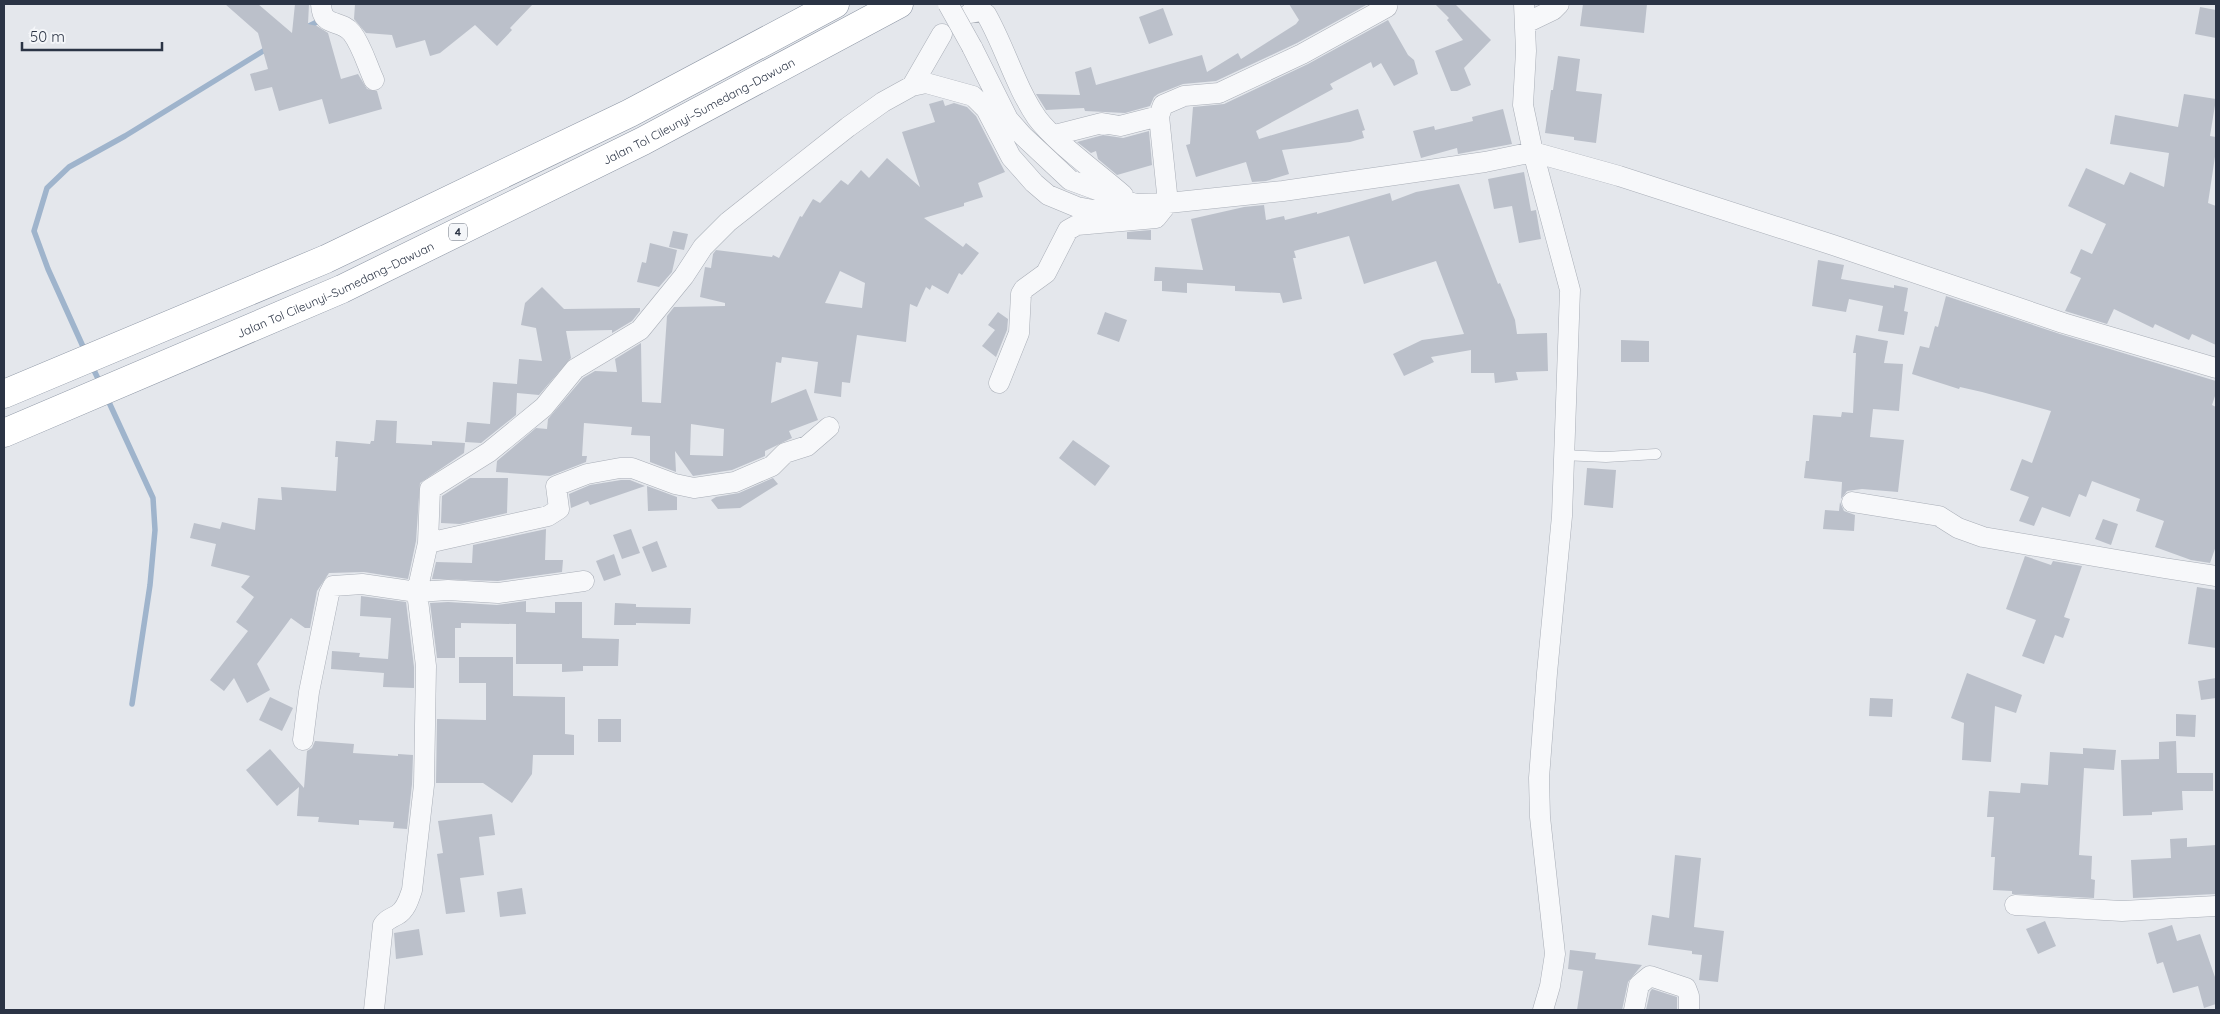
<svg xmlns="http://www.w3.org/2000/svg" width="2220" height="1014" font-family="Quicksand,sans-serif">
	<rect width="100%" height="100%" fill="#e4e7ec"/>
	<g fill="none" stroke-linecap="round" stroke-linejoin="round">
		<path stroke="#9fb4cc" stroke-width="5.5" d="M305,28L319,21
			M85,351L48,269L34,231L47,188L69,167L125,136L268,48
			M91,364L101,385
			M107,398L153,498L155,530L150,585L132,704"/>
	</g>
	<path fill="#bbc0ca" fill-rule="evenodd" d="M225,4H258L292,33L295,4H309L308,24L317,26L328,33L341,79L358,74L367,89L377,91L382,109L329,124L322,99L279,111L272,87L255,91L250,74L268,69L258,33Z
		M355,4H533L510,28L512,30L497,46L475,25L440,53L430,56L425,40L396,48L392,35L366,33L354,19Z
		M1289,4H1368L1297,43L1216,81L1183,84L1158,94L1154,97L1150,106L1125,113L1085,111L1084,108L1046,110L1036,94L1080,95L1075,72L1091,67L1096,85L1202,55L1207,72L1238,53L1241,59L1296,24L1299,20Z
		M1435,4H1455L1491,40L1464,68L1471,85L1457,91H1451L1435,51L1463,40L1447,20L1449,18Z
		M1583,4H1647L1644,33L1580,26Z
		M2200,7L2216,10V38L2195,34Z
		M1163,8L1173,35L1149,44L1139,17Z
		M1388,20L1408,55L1414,60L1418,74L1394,86L1381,63L1373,68L1371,62L1330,84L1333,89L1256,131L1259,139L1358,109L1365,130L1362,131L1364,138L1350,142L1282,150L1289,174L1266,181L1252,182L1246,162L1196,177L1186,145L1190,144L1193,107L1224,104L1308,64Z
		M1558,56L1580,59L1576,91L1602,94L1596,143L1574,140V137L1545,133L1551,90H1553Z
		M2184,94L2216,99L2210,136L2216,137V150L2208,203L2216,206V345L2192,334L2189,340L2155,324L2153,328L2114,309L2107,324L2065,311L2081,278L2070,273L2081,249L2092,254L2106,224L2068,206L2086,168L2124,185L2130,172L2164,187L2169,153L2110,144L2115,115L2178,127Z
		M943,100L945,106L954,103L967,107L976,116L1005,172L978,183L983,197L964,203V206L924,218L963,247L966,243L979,253L962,275L959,273L948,294L932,285L930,290L926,287L917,307L910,304L906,342L857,335L850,383L842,382L841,397L814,393L818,362L782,357L781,363L776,362L771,403L806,389L818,420L789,431L792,438L765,451V456L732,470L693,476L675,451L676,472L650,462V436L631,435L632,427L584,423L582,456H587L586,462L550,476L496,472L497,461L536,428L547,429L548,419L583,378L595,371L617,372L615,359L641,343L642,402L661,403L667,316L674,307L725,306V303L700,297L705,267L711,268L713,254L716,250L772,257L773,255L779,258L800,216L802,217L813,199L820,203L841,180L848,185L861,170L869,178L887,158L920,187L902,132L935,122L929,104ZM840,271L865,283L862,308L825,303ZM691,424L724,429L723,456L690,455Z
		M1503,109L1512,144L1458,154L1457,148L1421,158L1413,131L1434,126L1435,130L1473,121L1472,117Z
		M1149,131L1152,165L1117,175L1098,159L1096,151L1091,153L1077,142L1103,135L1123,138Z
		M1524,172L1531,211L1536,210L1541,239L1519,243L1512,206L1494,209L1488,179Z
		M1459,184L1498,284L1500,283L1515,320L1517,334L1547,333L1548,371L1516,372L1518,380L1495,383L1494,373H1471V350L1431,357L1434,362L1404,376L1393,354L1422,340L1464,334L1436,261L1364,284L1349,236L1294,251L1296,258H1293L1302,299L1283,303L1280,293L1235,291V286L1187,283V293L1162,291V281H1154L1155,267L1203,270L1191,219L1244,207L1264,205L1266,220L1284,216L1285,220L1317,212V214L1390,193L1392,201L1416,192Z
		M1151,230V240L1127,239V232Z
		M673,231L688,234L684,250L669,247Z
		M650,243L677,250L672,272L659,287L637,282L642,262L646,263Z
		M1818,260L1844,265L1841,279L1894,288V285L1908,288L1904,311L1908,312L1904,335L1878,331L1883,306L1849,299L1846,312L1812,306Z
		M542,287L564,309L640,308V311L632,321L612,333V330L566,331L571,358L539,395L517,393L516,415L481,443L465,442L467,422L490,424L493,382L517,384L519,359L542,361L536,328L521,325L525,303Z
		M1946,296L2060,334L2216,381V393L2212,405L2216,407V546L2210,563L2191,560L2155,547L2164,521L2136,511L2140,499L2092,481L2086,497L2079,494L2070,517L2042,507L2034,526L2019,521L2029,497L2010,490L2022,459L2032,463L2051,411L1982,392L1960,387L1959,389L1912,374L1920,346L1929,348L1935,326L1938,327Z
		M998,312L1008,319L1007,330L996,357L982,346L995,330L988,325Z
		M1105,312L1127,320L1119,342L1097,334Z
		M1856,335L1888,341L1884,363L1903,364L1899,411L1873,409L1870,437L1904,440L1898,492L1862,489L1847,491L1841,499L1842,482L1804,478L1806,461H1809L1813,415L1841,417L1842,412L1853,413L1856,353H1853Z
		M1621,340L1649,341V362H1621Z
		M376,420L397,421L396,443L432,445V441L465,443L464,453L420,483L416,541L408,579L364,572L329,573L317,591L310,628H305L291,618L257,664L270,690L247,703L234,678L224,691L210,680L248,631L236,622L254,597L241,587L250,576L211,566L216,544L190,538L194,523L220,529L222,522L255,530L258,498L282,500L281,487L336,491L338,457H335L336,441L370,444L371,441H374Z
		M1073,440L1110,466L1095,486L1059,458Z
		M1587,468L1616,470L1613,508L1584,505Z
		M470,478H508L507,513L460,524L441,523L442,496Z
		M773,478L778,484L740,508L718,509L711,500L716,497L739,493Z
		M621,480H630L645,486L590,505L588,501L571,508L569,494L590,485Z
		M647,486L677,497V510L648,511Z
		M1840,502L1844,511L1855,515L1854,531L1823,529L1825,510L1839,511Z
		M2103,519L2118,524L2111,545L2095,539Z
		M546,529L545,560H563L562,572L498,581L432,579L436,562L472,563L473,545Z
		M631,529L640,553L622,559L613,535Z
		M657,541L667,567L652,572L642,547Z
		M614,554L621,575L604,581L596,561Z
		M2025,556L2051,565L2053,561L2082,566L2064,617L2070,619L2063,638L2055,635L2044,664L2022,656L2036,620L2006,609Z
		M2197,587L2216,590V648L2188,644Z
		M361,596L406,602L414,667V688L383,687L384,673L331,669L332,651L360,653L359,657L388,659L391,618L360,616Z
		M526,601V612L555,613V602H582V638L619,639L618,666H583V671L562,672V664H516V624L461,623V628H455V658H437L430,603L448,602L497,605Z
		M615,603L636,604V607L691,608L690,624L636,623V625H614Z
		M459,657H513V696L565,697V734L574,735V755H533L532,774L512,803L483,783H436L437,719L486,720V683H459Z
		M1967,673L2022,695L2016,713L1995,706L1991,762L1962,760L1964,723L1951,718Z
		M2216,678V698L2201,700L2198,681Z
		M270,697L293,708L282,731L259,720Z
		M1870,698L1893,699L1892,717L1869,716Z
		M2176,714L2196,715L2195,737L2176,736Z
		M598,719H621V742H598Z
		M315,741L354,744L353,753L398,756V754L413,755L412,784L407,829L393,828L394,822L359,820V825L318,822L319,817L297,816L299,787L277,806L246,770L270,749L304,788L307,751L312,748Z
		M2176,741L2177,773H2213V791H2182L2183,810L2152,812V815L2123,816L2121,760L2159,759V742Z
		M2083,748L2116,750L2114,770L2084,768L2079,855L2092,856L2091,879L2095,880L2094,898L2012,894V891L1993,890L1995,857H1991L1994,817H1987L1989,791L2020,793L2021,783L2048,785L2050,752L2083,754Z
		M492,814L495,835L479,837L484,875L460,878L465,912L446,914L437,854L443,853L438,821Z
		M2187,838V847L2216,845V894L2133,898L2131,860L2171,858L2170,839Z
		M1675,855L1701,858L1694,927L1724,931L1718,982L1699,980L1702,955L1692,954V951L1648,945L1652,915L1669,918Z
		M522,888L526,914L500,917L497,892Z
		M2045,921L2056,946L2038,954L2026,929Z
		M2172,925L2177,941L2200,934L2216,980V1004L2204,1008L2198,986L2173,993L2163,962L2157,964L2148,933Z
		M419,929L423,955L396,959L394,933Z
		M1570,950L1596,953L1595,959L1642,965L1628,982L1622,1010H1577L1583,971L1568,969Z
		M1652,989L1677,997V1010H1646L1650,992Z"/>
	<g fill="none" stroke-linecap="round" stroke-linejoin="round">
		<defs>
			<path id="service" d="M1562,455L1606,457L1656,454"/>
			<path id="minor" d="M321,4C322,29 340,18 352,33C362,46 367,65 374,80
				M1524,4L1526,51L1523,105L1533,152L1570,290L1562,516L1547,673L1539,778L1540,817L1555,954L1550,986L1543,1010
				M970,13L981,11L986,14C1005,47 1015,86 1037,118C1055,142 1099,174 1123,195
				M1526,23L1553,10L1559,4
				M972,47L1008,119L1023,136L1070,180L1135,204L1168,203L1283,191L1485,162L1533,152L1619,176L1833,245L2063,323L2216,368
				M912,86L942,34
				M1055,135L1102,123L1120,126L1159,116
				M999,383L1019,333L1021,294L1024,289L1046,273L1068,230L1077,225L1156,218L1168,203L1159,116L1163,105L1184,96L1219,93L1302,54L1387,7
				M1852,502L1939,516L1958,528L1983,537L2164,568L2216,576
				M428,543L548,516L559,509L556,486L587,474L620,468H632L675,484L694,488L735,482L772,466L785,453L807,446L829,427
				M303,740L309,692L329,594L333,586L362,584L417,592L448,590L498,593L584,581
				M2015,905L2122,911L2216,906
				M374,1010L383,925C387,919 390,919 397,915C406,910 409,899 412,890L424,785L426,666L417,592L428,543L430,489L489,452L544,407L575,369L640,330L684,276L703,247L728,222L848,127L883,102L912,86L926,83L973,96L986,109L1011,157L1034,183L1048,195L1077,207L1093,210H1109L1135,204
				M1634,1010L1639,985L1650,976L1686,988L1689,996V1010"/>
			<g id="motorway">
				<path d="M4,394L326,259L630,113L835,4"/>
				<path id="s1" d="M4,433L342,289L643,141L899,4"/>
			</g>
		</defs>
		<use href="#service" stroke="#a9aeb7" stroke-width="11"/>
		<use href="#minor" stroke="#a9aeb7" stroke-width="21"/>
		<use href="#motorway" stroke="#8b94a3" stroke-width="29"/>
		<use href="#service" stroke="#f7f8fa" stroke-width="10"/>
		<use href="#minor" stroke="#f7f8fa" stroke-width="20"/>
		<use href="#motorway" stroke="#fff" stroke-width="28"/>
		<defs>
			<path id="minor-bridge" d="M948,4L972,47"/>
		</defs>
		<use href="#minor-bridge" stroke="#a9aeb7" stroke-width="21" stroke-linecap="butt"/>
		<use href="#minor-bridge" stroke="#f7f8fa" stroke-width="20"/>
	</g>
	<g text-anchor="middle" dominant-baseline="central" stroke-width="4" stroke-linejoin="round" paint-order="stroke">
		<rect fill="#f4f6f9" stroke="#676e7b" stroke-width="1" x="449" y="223.5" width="18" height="17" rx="4"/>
		<g font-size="11" font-weight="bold" fill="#2b3445">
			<text x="458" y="232">4</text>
		</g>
		<g font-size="12" fill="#2b3445" stroke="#f4f6f9">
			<text stroke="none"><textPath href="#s1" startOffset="766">Jalan Tol Cileunyi–Sumedang–Dawuan</textPath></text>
			<text stroke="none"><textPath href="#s1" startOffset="361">Jalan Tol Cileunyi–Sumedang–Dawuan</textPath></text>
		</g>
	</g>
	<rect width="2220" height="1014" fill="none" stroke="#2b3445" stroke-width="10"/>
	<path d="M22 42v8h140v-8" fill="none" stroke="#2b3445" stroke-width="2.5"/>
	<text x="30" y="42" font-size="15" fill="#2b3445" stroke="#f4f6f9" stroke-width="4" paint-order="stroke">50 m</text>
</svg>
